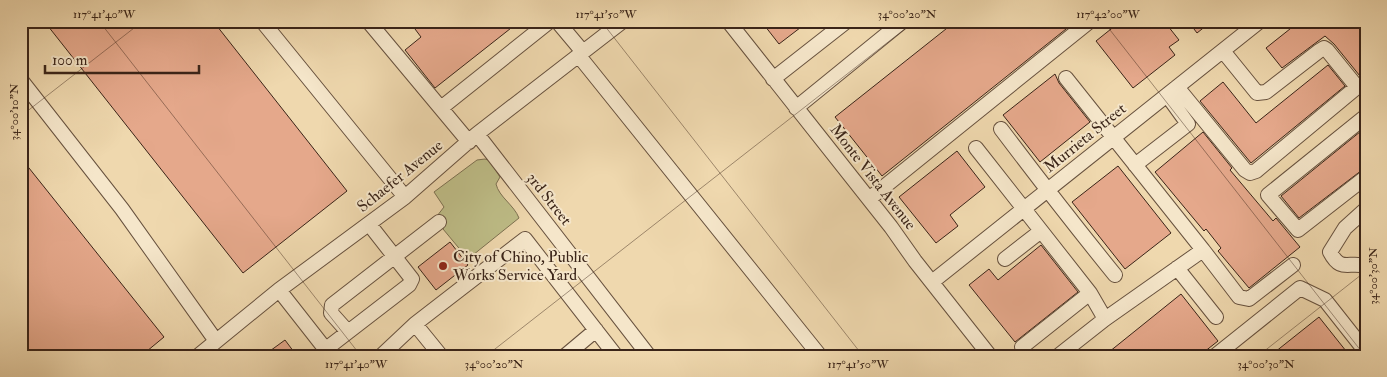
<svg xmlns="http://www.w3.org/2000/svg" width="1387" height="377" font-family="'IM FELL Double Pica',serif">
	<rect width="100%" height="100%" fill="#efd8ae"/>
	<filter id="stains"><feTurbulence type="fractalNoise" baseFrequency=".004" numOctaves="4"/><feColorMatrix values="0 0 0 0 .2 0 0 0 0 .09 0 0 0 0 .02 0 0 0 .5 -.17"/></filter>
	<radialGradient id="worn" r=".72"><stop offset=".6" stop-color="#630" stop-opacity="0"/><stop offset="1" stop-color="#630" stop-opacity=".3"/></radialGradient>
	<path fill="#bebd87" stroke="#7c7050" d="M485,159L489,160L500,177L496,184C499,197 514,205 519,218L468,259L443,229L444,226L437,216L444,207L434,192L477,160Z"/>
	<path fill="#e5a88b" stroke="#3a2418" d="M44,21H213L347,191L243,273Z
		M409,21H520L435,88L405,50L421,37Z
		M761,21H809L779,44Z
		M956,21H1076L882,176L835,117Z
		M1121,21H1164L1179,40L1169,47L1175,55L1133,88L1096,41Z
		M1188,21H1212L1197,33Z
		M1300,21H1366V87L1364,81L1334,44L1325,36L1282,68L1266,48Z
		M1328,65L1345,86L1251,163L1200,101L1223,82L1256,123Z
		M1055,74L1059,83L1090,122L1040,162L1003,115Z
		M1366,127V167L1299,218L1281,196Z
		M1203,132L1232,168L1230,170L1273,221L1276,218L1300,247L1249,288L1218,251L1221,248L1206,229L1204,231L1155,172Z
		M957,151L985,187L950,215L958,226L936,243L899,197Z
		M21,158L164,337L141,356H21Z
		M1118,166L1171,233L1125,269L1072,202Z
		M450,242L468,265L436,290L418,267Z
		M1041,245L1078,292L1015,342L969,285L989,269L998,280Z
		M1181,294L1218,341L1199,356H1104Z
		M1319,317L1350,356H1270Z
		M285,340L297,356H263Z"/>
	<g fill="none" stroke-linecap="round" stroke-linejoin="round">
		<defs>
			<path id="minor" d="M262,21L405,197
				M368,21L469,142
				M557,21L583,52
				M728,21L891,227L915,261L990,356
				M579,56L820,356
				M773,79L847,21
				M21,80L122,209L216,341
				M1177,87L1245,170L1250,173L1256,171L1357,87L1327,50L1324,48L1319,51L1266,92L1257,93L1223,51
				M441,108L550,21
				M796,108L903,21
				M1366,116L1268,195L1298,230L1366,177
				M1001,129C1038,178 1076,227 1115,275
				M477,134L649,356
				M976,148L1090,293L1105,319
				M1135,165L1188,124L1167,95
				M869,199L1090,21
				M1366,209L1345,228L1330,252C1341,273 1348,261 1366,266
				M1203,250L1239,297L1249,299L1293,265
				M1005,259L1041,231
				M1177,268L1216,317
				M932,282L1260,21
				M279,290L330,355
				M415,324L525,239L616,356
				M348,332L331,313L332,305L439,222
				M326,349L409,285L412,279L369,224
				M198,356L279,290L405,197L477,134L623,21
				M381,356L415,324L441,356
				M565,356L596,330
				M1029,356L1022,347L1090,293
				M1058,356L1105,319L1203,250L1066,78
				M1215,356L1300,288L1325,300L1366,352"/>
		</defs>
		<use href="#minor" stroke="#67513e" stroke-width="16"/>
		<use href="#minor" stroke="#f5e6ca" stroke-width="14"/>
	</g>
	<path fill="none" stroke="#3a2418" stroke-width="1" stroke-opacity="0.45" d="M99,21L361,356M601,21L863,356M1103,21L1365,356M21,116L143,21M486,356L915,21M1258,356L1366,271"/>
	<circle fill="#8f2418" stroke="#f5e6ca" stroke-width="2" cx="443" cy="266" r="5"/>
	<g text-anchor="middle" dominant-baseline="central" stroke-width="4" stroke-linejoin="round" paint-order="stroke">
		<g font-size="16" fill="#3a2418" stroke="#f5e6ca">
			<text transform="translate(1085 138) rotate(-39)">Murrieta Street</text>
			<text transform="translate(400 176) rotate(-39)">Schaefer Avenue</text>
			<text transform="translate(873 177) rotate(52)">Monte Vista Avenue</text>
			<text transform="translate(549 199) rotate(52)">3rd Street</text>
		</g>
		<g font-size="16" fill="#3a2418" stroke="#f5e6ca" text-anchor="start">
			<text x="453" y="257">City of Chino, Public<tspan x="453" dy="18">Works Service Yard</tspan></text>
		</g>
	</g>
	<rect width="1387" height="377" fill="none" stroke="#efd8ae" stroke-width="55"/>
	<path d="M45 65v8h154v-8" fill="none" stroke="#3a2418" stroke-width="2.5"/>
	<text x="52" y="65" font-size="15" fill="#3a2418" stroke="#f5e6ca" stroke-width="4" paint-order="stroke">100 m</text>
	<rect x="28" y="28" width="1332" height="322" fill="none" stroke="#3a2418" stroke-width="2"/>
	<g font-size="12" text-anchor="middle" fill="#3a2418">
		<text x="104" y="18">117°41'40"W</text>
		<text x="606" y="18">117°41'50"W</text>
		<text x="907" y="18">34°00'20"N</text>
		<text x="1108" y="18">117°42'00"W</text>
		<text transform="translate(14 112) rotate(-90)" y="4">34°00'10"N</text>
		<text transform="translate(1373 276) rotate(-90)" y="4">34°00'30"N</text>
		<text x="356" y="368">117°41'40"W</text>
		<text x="494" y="368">34°00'20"N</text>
		<text x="858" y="368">117°41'50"W</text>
		<text x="1266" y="368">34°00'30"N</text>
	</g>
	<rect width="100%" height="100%" filter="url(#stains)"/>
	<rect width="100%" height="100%" fill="url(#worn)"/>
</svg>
